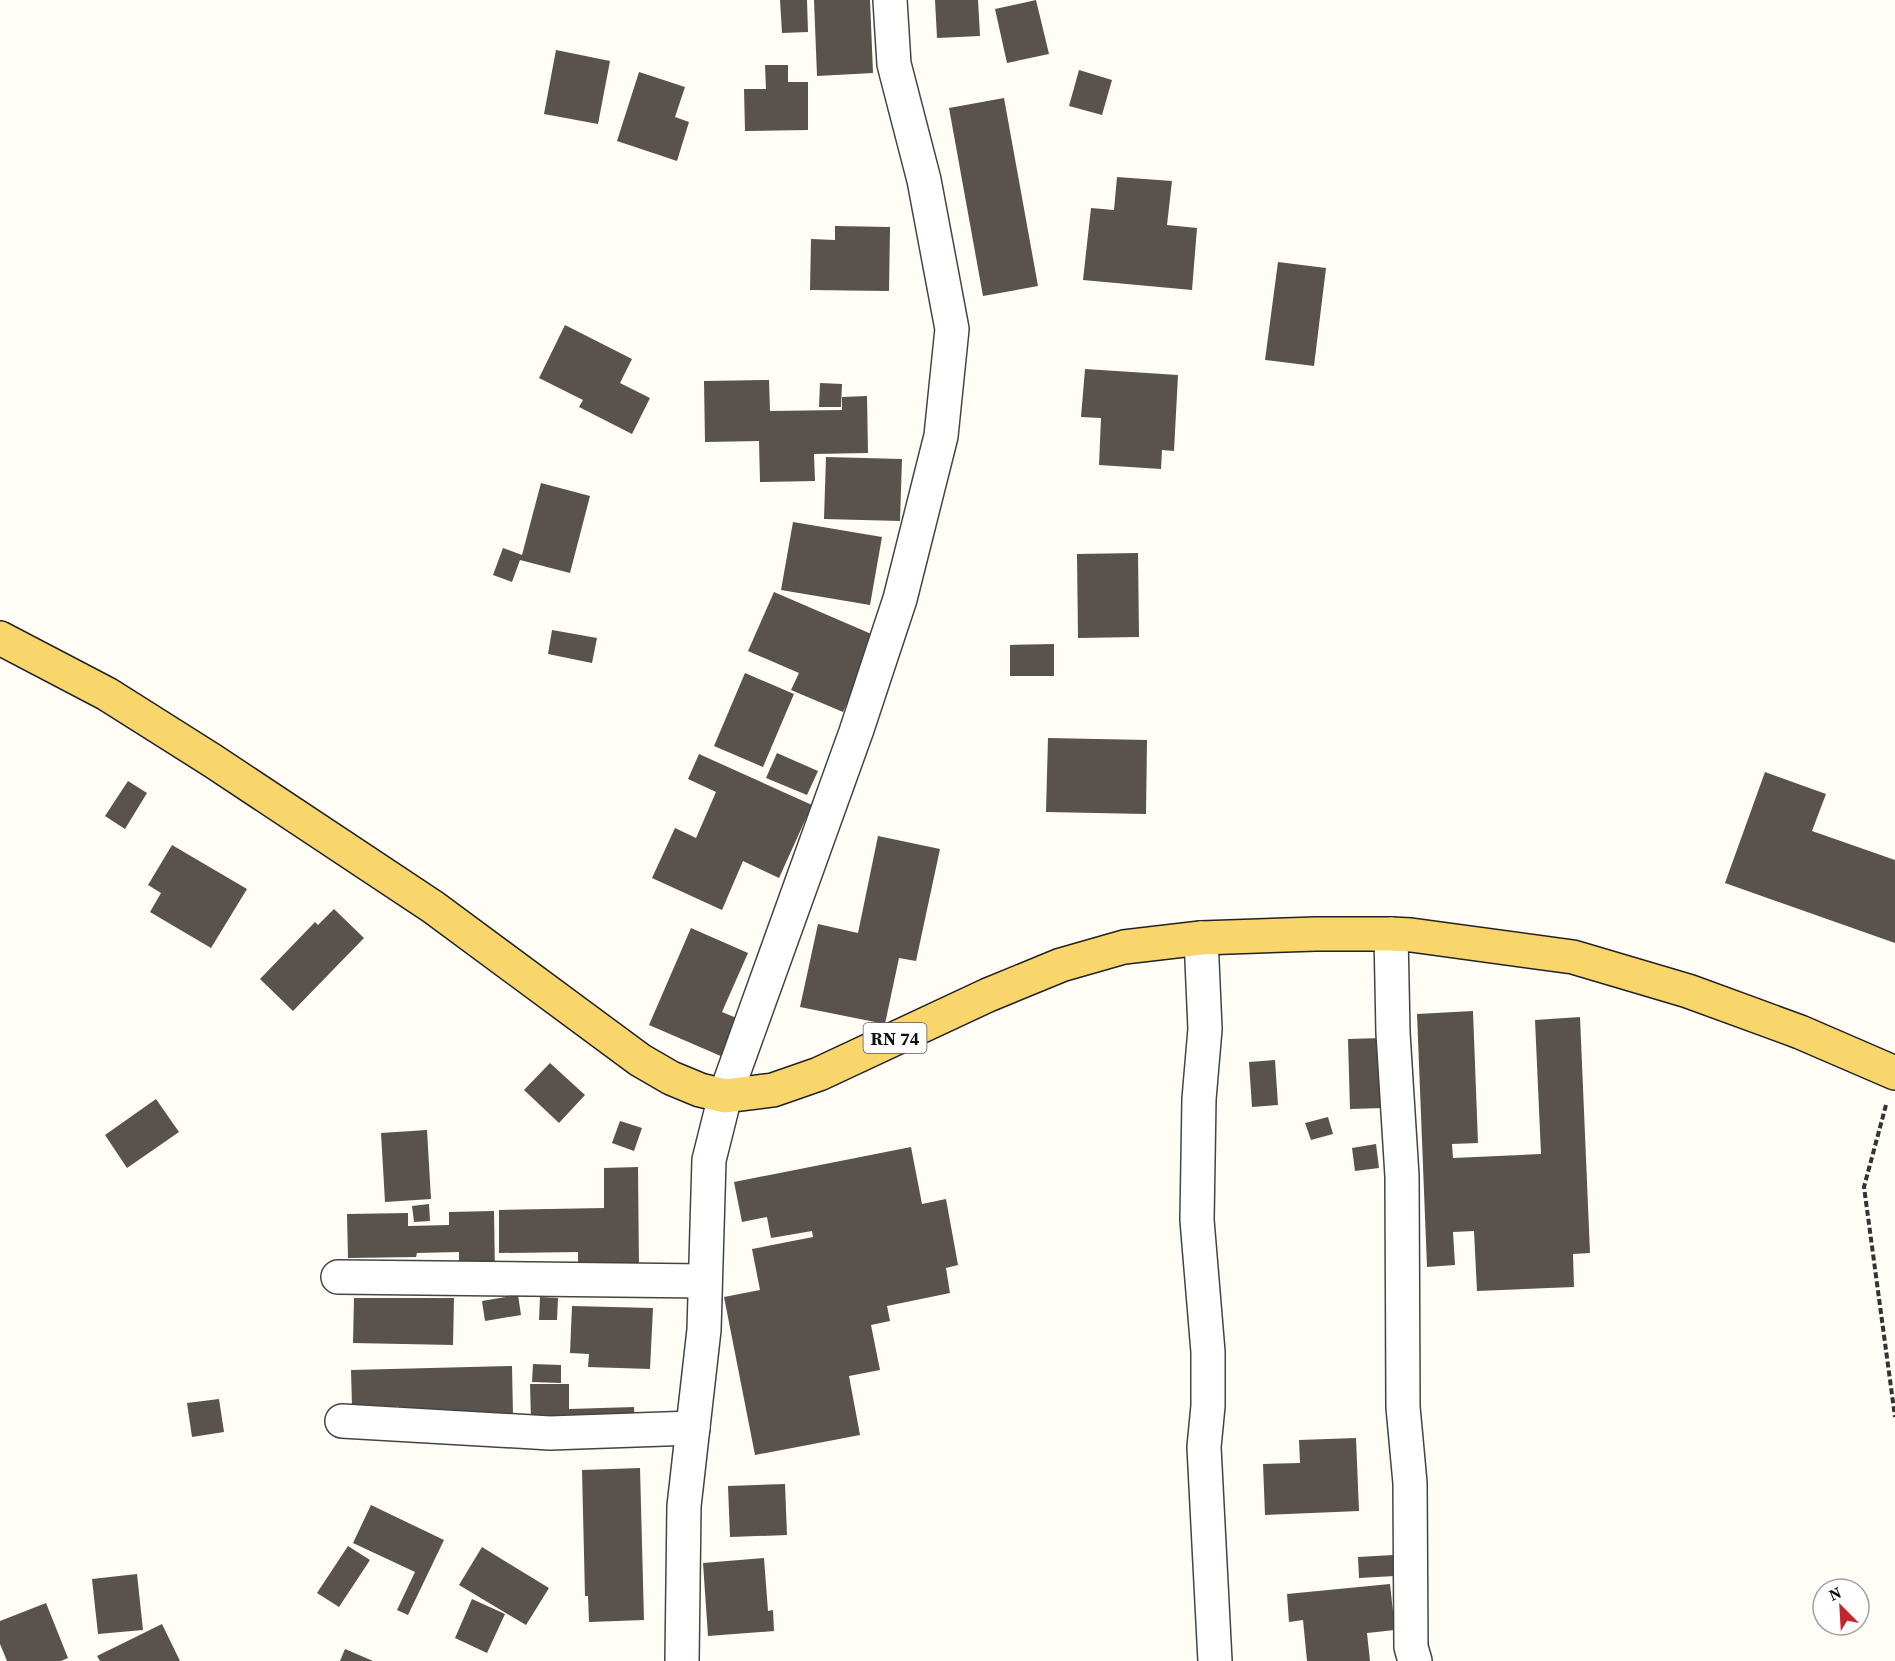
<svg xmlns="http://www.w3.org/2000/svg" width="1895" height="1661" font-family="'Source Serif 4',serif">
	<rect width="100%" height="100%" fill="#fffdf5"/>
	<path fill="#5a524d" d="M780,0H807L808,32L782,33Z
		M814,0H870L873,73L817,76Z
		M935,0H978L980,36L937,38Z
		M1036,0L1049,54L1007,63L995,9Z
		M556,50L610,61L598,124L544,114Z
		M765,65H788V82H808V130L745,131L744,89H766Z
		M1079,70L1112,80L1102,115L1069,106Z
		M639,72L685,87L675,117L689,122L677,161L617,141Z
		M1004,98L1038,286L983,296L949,108Z
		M1117,177L1172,181L1167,225L1197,228L1192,290L1083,280L1091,208L1114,210Z
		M835,226L890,227L889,291L810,290L811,239L835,240Z
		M1278,262L1326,268L1314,366L1265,360Z
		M565,325L632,359L620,383L650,398L632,434L579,407L583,400L539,378Z
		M1085,369L1178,375L1174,451L1162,450L1161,469L1099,465L1101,418L1081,417Z
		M769,380L770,411L842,410V397L867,396L868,453L814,454L815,481L760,482L759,441L705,442L704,381Z
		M820,383L842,384L841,407H819Z
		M826,457L902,459L900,521L824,519Z
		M541,483L590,496L570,573L520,560L512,582L493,575L503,548L522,555Z
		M793,522L882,537L870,605L781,590Z
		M1138,553L1139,637L1078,638L1077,554Z
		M774,592L876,636L843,712L791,690L799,673L748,651Z
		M552,630L597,638L592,663L548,654Z
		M1054,644V676H1010V645Z
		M745,673L794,694L763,767L714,746Z
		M1048,738L1147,740L1146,814L1046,812Z
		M777,753L818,771L807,795L766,778Z
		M699,754L812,805L779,878L743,861L722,910L652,878L675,828L696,838L716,792L688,779Z
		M1765,772L1826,794L1812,831L1895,860V943L1725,883Z
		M128,781L147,793L125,829L105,816Z
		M878,836L940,849L916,961L899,958L885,1024L800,1007L818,924L858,933Z
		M172,845L247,889L211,948L150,912L161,893L148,885Z
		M334,909L364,938L293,1011L260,979L315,922L318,925Z
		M691,928L748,953L722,1012L739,1019L723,1057L649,1025Z
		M1473,1011L1478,1143L1452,1144L1453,1158L1541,1154L1535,1020L1580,1017L1590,1253L1573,1254L1574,1287L1477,1291L1474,1231L1453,1232L1455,1265L1427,1267L1417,1014Z
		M1382,1038L1384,1108L1350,1109L1348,1039Z
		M1275,1060L1278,1105L1252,1107L1249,1062Z
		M550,1063L585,1095L559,1123L524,1090Z
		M156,1099L179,1132L127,1168L105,1135Z
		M1328,1117L1333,1134L1311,1140L1305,1123Z
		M620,1121L642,1128L634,1151L612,1143Z
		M427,1130L431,1199L385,1202L381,1133Z
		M1376,1144L1379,1168L1355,1171L1352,1148Z
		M911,1147L922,1204L946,1199L958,1265L946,1268L950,1293L887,1306L890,1321L871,1325L880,1370L849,1376L860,1435L755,1455L724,1297L760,1290L752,1249L813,1237L812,1231L771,1238L767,1217L742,1222L734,1182Z
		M638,1167L639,1270H578V1252L499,1253V1210L604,1208V1168Z
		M429,1204L430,1221L414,1222L412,1206Z
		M494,1211L495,1274H459V1252L417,1253L416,1257L348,1258L347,1214L408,1213V1226L449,1225V1212Z
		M518,1295L521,1315L485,1321L482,1301Z
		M540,1297L558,1298L557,1320H539Z
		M354,1298H454L453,1345L353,1343Z
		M572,1306L653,1308L650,1369L588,1367L589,1354L570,1353Z
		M533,1364L561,1365V1383L532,1382Z
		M512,1366L513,1415L399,1419V1406L352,1407L351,1370Z
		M530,1384H569V1409L634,1407L635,1428L531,1420Z
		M219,1399L224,1432L192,1437L187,1403Z
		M1356,1438L1359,1511L1265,1515L1263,1464L1300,1463L1299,1440Z
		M640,1468L644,1620L589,1622L588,1596H585L582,1470Z
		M785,1484L787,1535L730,1537L728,1486Z
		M371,1505L444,1540L408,1615L397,1610L415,1572L353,1543Z
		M348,1546L370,1560L339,1607L317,1593Z
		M482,1547L549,1588L526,1625L459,1585Z
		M1393,1555L1395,1576L1359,1578L1358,1557Z
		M764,1558L768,1611L773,1610L774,1631L708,1636L703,1563Z
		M137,1574L143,1630L98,1634L92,1579Z
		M1390,1584L1395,1630L1367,1633L1370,1661H1307L1303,1620L1289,1622L1287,1594Z
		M472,1599L505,1614L487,1653L455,1638Z
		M46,1603L68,1658L61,1661H7L0,1644V1621Z
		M162,1624L180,1661H100L97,1656Z
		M345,1649L373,1661H340Z"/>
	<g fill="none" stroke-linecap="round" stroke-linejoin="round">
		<defs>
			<path id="minor" d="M1391,934L1393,1033L1402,1176L1403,1407L1410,1483L1411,1647L1415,1661
				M1201,938L1205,1029L1199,1099L1197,1220L1208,1352V1406L1204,1447L1215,1661
				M338,1277L705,1281
				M342,1421L550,1433L693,1428"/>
			<path id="tertiary" d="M682,1661L684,1506L704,1330L709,1160L725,1096L856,732L900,599L941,436L952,329L924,180L894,64L890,0"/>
			<path id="primary" d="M0,638L107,694L213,761L433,907L640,1060L671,1078L700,1090L725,1096L773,1090L819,1074L988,995L1061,965L1124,947L1201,938L1316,934H1391L1411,935L1573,957L1688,991L1800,1032L1895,1073"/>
		</defs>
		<use href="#minor" stroke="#444" stroke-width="36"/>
		<use href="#tertiary" stroke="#444" stroke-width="36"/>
		<use href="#primary" stroke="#222" stroke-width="36"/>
		<path stroke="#333" stroke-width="4" stroke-dasharray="6 3" stroke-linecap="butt" d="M1886,1105L1864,1187L1895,1417"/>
		<use href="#minor" stroke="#fff" stroke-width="33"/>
		<use href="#tertiary" stroke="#fff" stroke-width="33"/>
		<use href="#primary" stroke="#f9d66b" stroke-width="33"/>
	</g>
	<g text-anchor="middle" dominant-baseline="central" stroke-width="6" stroke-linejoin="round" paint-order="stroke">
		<rect fill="#fff" stroke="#585858" stroke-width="1.5" x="863.5" y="1023" width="63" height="30" rx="4.5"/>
		<g font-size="18" font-weight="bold" fill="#111">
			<text x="895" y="1038">RN 74</text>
		</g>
	</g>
	<g transform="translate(1841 1607) rotate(336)"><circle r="28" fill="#ffffff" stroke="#a0a0a0" stroke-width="1.5"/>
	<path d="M0-4.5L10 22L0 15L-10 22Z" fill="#c4262e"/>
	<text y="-9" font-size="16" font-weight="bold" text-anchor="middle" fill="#111111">N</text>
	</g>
</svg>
